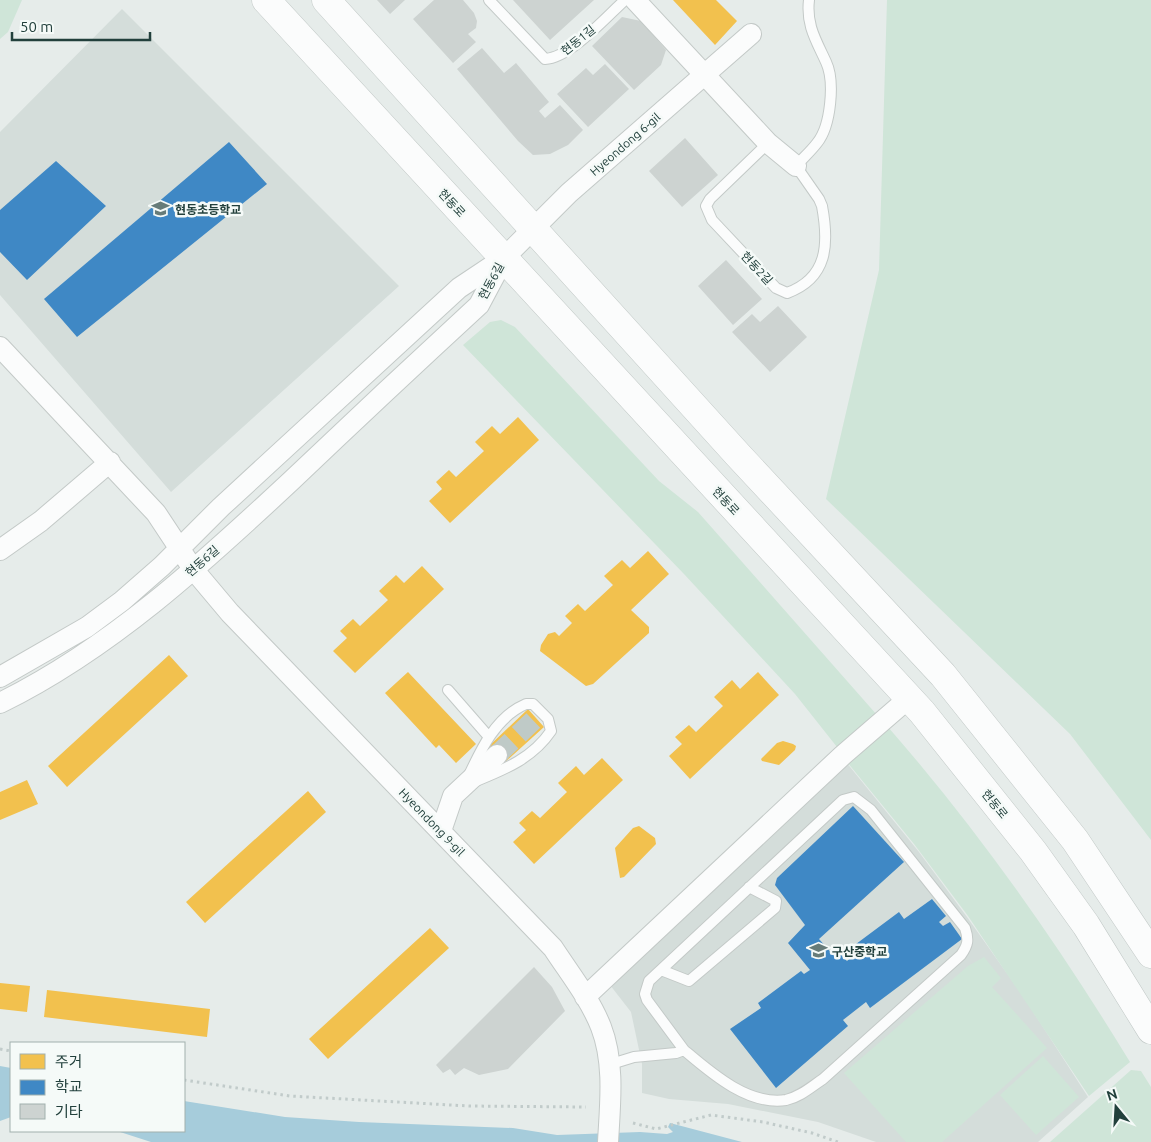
<svg xmlns="http://www.w3.org/2000/svg" width="1151" height="1142" font-family="Ubuntu,'Noto Sans KR',sans-serif">
	<rect width="100%" height="100%" fill="#e6ecea"/>
	<path fill="#d4ddda" d="M122,9L399,286L171,492L0,295V132Z
		M846,762L919,852L967,917L1023,996L1088,1097L1038,1142H876L818,1122L728,1104L669,1099L642,1093V1064L631,1012L610,985Z"/>
	<path fill="#cfe5d8" d="M0,0H22L8,32L0,39Z
		M887,0H1151V840L1070,734L826,499L879,270Z
		M501,320L515,327L659,481L698,512L877,715L837,747L795,694L684,574L463,345L490,322Z
		M888,727C979,831 1058,944 1130,1062L1089,1096L968,916L914,844L847,762Z
		M984,957L1001,978L992,987L1047,1048L942,1142H906L844,1073L968,966Z
		M1043,1056L1079,1097L1036,1135L1000,1095Z
		M1131,1070L1141,1071L1151,1087V1142H1050Z"/>
	<path fill="#a6ccdb" d="M0,1066L11,1068V1117L0,1121Z
		M184,1101L285,1117L359,1122L513,1128L557,1135L640,1132L667,1134L673,1132L668,1127L670,1123L742,1142H151L117,1131H184Z"/>
	<path fill="#f2c14e" d="M673,0H716L737,21L715,45Z
		M518,417L539,440L450,523L429,501L442,489L436,482L449,470L456,477L484,451L475,442L492,426L500,434Z
		M648,551L669,574L631,610L649,627V633L593,684L586,686L540,651L541,645L548,634L555,632L559,636L572,623L565,616L578,604L585,611L613,585L604,576L622,560L630,568Z
		M422,566L444,589L355,673L333,651L347,638L340,631L353,619L360,626L388,600L379,591L396,575L404,583Z
		M169,655L188,676L67,787L48,766Z
		M408,672L476,744L456,763L439,745L436,748L385,693Z
		M758,672L779,695L690,779L669,756L682,744L675,737L689,725L696,732L723,706L714,697L732,680L740,689Z
		M528,709L544,727L504,763L489,746Z
		M783,741L793,744L796,746L795,750L779,765L762,761L761,759L777,743Z
		M602,758L623,780L534,864L513,842L526,830L519,823L532,811L540,818L567,792L558,783L576,766L584,775Z
		M27,780L38,804L0,820V792Z
		M308,791L326,812L205,923L186,902Z
		M639,826L655,838L656,844L624,877L620,878L615,848L633,828Z
		M430,928L449,948L328,1059L309,1039Z
		M0,983L30,986L27,1012L0,1009Z
		M47,990L210,1009L207,1037L44,1017Z"/>
	<path fill="#3f88c5" d="M229,142L267,184L77,337L44,299Z
		M56,161L106,206L27,280L0,252V210Z
		M853,806L904,862L819,939L835,957L840,954L847,961L856,953L852,947L899,912L904,919L932,899L946,916L939,922L943,926L950,922L962,939L870,1008L866,1002L843,1020L848,1026L776,1088L730,1029L761,1008L758,1003L801,971L804,974L810,970L788,943L805,925L775,885L777,878Z"/>
	<path fill="#cdd3d1" d="M377,0H405L390,14Z
		M434,0H463L474,13L477,21L476,28L468,34L476,42L453,63L413,19Z
		M513,0H594L550,40Z
		M622,17L641,21L666,50L661,65L634,90L592,46Z
		M482,48L504,73L516,63L549,102L539,111L545,118L560,105L583,130L568,145L550,154L533,155L518,141L457,69Z
		M605,64L629,89L588,127L557,94L586,68L593,75Z
		M685,138L718,175L682,207L649,171Z
		M726,260L762,299L733,325L698,286Z
		M778,306L807,337L770,372L732,332L752,314L760,322Z
		M534,967L552,987L565,1011L508,1069L479,1075L464,1068L455,1075L450,1069L443,1073L436,1065Z"/>
	<g fill="none" stroke-linecap="round" stroke-linejoin="round">
		<path stroke="#bfcac7" stroke-width="20" stroke-dasharray="20 10" stroke-linecap="butt" d="M497,755L536,718"/>
		<defs>
			<path id="lane" d="M489,0L545,59C570,58 606,17 625,0
				M768,143L710,199L706,206L712,220L776,288L787,293C828,278 829,244 822,206L819,199L796,166C803,158 811,151 817,143C831,126 835,81 826,62C816,40 806,25 809,0
				M448,690L489,737
				M526,704H533L548,719L551,731C530,762 497,772 464,786C478,756 493,718 526,704Z
				M661,970L689,981L775,908L776,901L749,887
				M608,1065L634,1057L676,1053L684,1050C710,1072 748,1106 786,1100C800,1097 811,1087 823,1079L961,955C968,945 969,940 965,928L871,810L854,797L843,800L649,981L645,994L647,1000L684,1050"/>
			<path id="street" d="M635,0L768,143L796,166
				M0,347L156,513L193,569L230,613L553,948C570,974 590,999 601,1027C615,1063 610,1105 608,1142
				M0,550L41,521L110,462
				M0,677L87,627L122,601L162,566L221,507L459,288L504,258L569,193L751,34
				M0,703C110,649 202,564 291,481C353,422 416,363 479,305L503,260
				M441,831L453,796L497,755
				M585,997L843,755L909,698"/>
			<path id="secondary" d="M266,0L922,712L1033,851L1086,925L1151,1030
				M326,0L738,455L943,675L1075,840L1151,954"/>
		</defs>
		<use href="#lane" stroke="#c3c9c7" stroke-width="12"/>
		<use href="#street" stroke="#c3c9c7" stroke-width="22"/>
		<use href="#secondary" stroke="#c2c9c7" stroke-width="29"/>
		<path stroke="#c1cbca" stroke-width="3" stroke-dasharray="2.5 4" stroke-linecap="butt" d="M0,1049L11,1051
			M184,1080L290,1096L469,1106L586,1107
			M633,1123L656,1129L711,1115L763,1122L812,1133L838,1142"/>
		<use href="#lane" stroke="#fbfcfc" stroke-width="10"/>
		<use href="#street" stroke="#fbfcfc" stroke-width="20"/>
		<use href="#secondary" stroke="#fbfcfc" stroke-width="28"/>
	</g>
	<defs>
		<symbol id="school-bare" viewBox="-9 -9 18 18"><path d="M0-5L7-2L0 1L-7-2ZM-4 1L0 2.5L4 1V4Q0 6-4 4Z" fill="#677c79" stroke="#f5faf8" stroke-width="2.5" paint-order="stroke"/></symbol>
	</defs>
	<g fill-rule="evenodd">
		<use href="#school-bare" x="148" y="196" width="25" height="25"/>
		<use href="#school-bare" x="806" y="938" width="25" height="25"/>
	</g>
	<g text-anchor="middle" dominant-baseline="central" stroke-width="5" stroke-linejoin="round" paint-order="stroke">
		<g font-size="12" fill="#22403c" stroke="#f5faf8">
			<text transform="translate(578 40) rotate(-39)">현동1길</text>
			<text transform="translate(625 144) rotate(-41)">Hyeondong 6-gil</text>
			<text transform="translate(452 203) rotate(47)">현동로</text>
			<text transform="translate(757 268) rotate(47)">현동2길</text>
			<text transform="translate(491 281) rotate(-62)">현동6길</text>
			<text transform="translate(726 501) rotate(47)">현동로</text>
			<text transform="translate(202 561) rotate(-41)">현동6길</text>
			<text transform="translate(995 804) rotate(51)">현동로</text>
			<text transform="translate(432 822) rotate(46)">Hyeondong 9-gil</text>
		</g>
		<g font-size="12" font-weight="bold" fill="#22403c" stroke="#f5faf8" text-anchor="start">
			<text x="175" y="209">현동초등학교</text>
			<text x="832" y="951">구산중학교</text>
		</g>
	</g>
	<rect x="10" y="1042" width="175" height="90" fill="#f5faf8" stroke="#a1b0ad"/>
	<rect x="20" y="1054" width="25" height="15" fill="#f2c14e" stroke="#a1b0ad"/>
	<text x="55" y="1067" font-size="15" fill="#22403c">주거</text>
	<rect x="20" y="1080" width="25" height="15" fill="#3f88c5" stroke="#a1b0ad"/>
	<text x="55" y="1092" font-size="15" fill="#22403c">학교</text>
	<rect x="20" y="1104" width="25" height="15" fill="#cdd3d1" stroke="#a1b0ad"/>
	<text x="55" y="1117" font-size="15" fill="#22403c">기타</text>
	<g transform="translate(1116 1107) rotate(342)" stroke="#f5faf8" stroke-width="4" paint-order="stroke">
	<path d="M0-4L9 19L0 12L-9 19Z" fill="#22403c"/>
	<text y="-8" font-size="14" font-weight="bold" text-anchor="middle" fill="#22403c">N</text>
	</g>
	<path d="M12 32v8h138v-8" fill="none" stroke="#22403c" stroke-width="2.5"/>
	<text x="20" y="32" font-size="15" fill="#22403c" stroke="#f5faf8" stroke-width="4" paint-order="stroke">50 m</text>
</svg>
